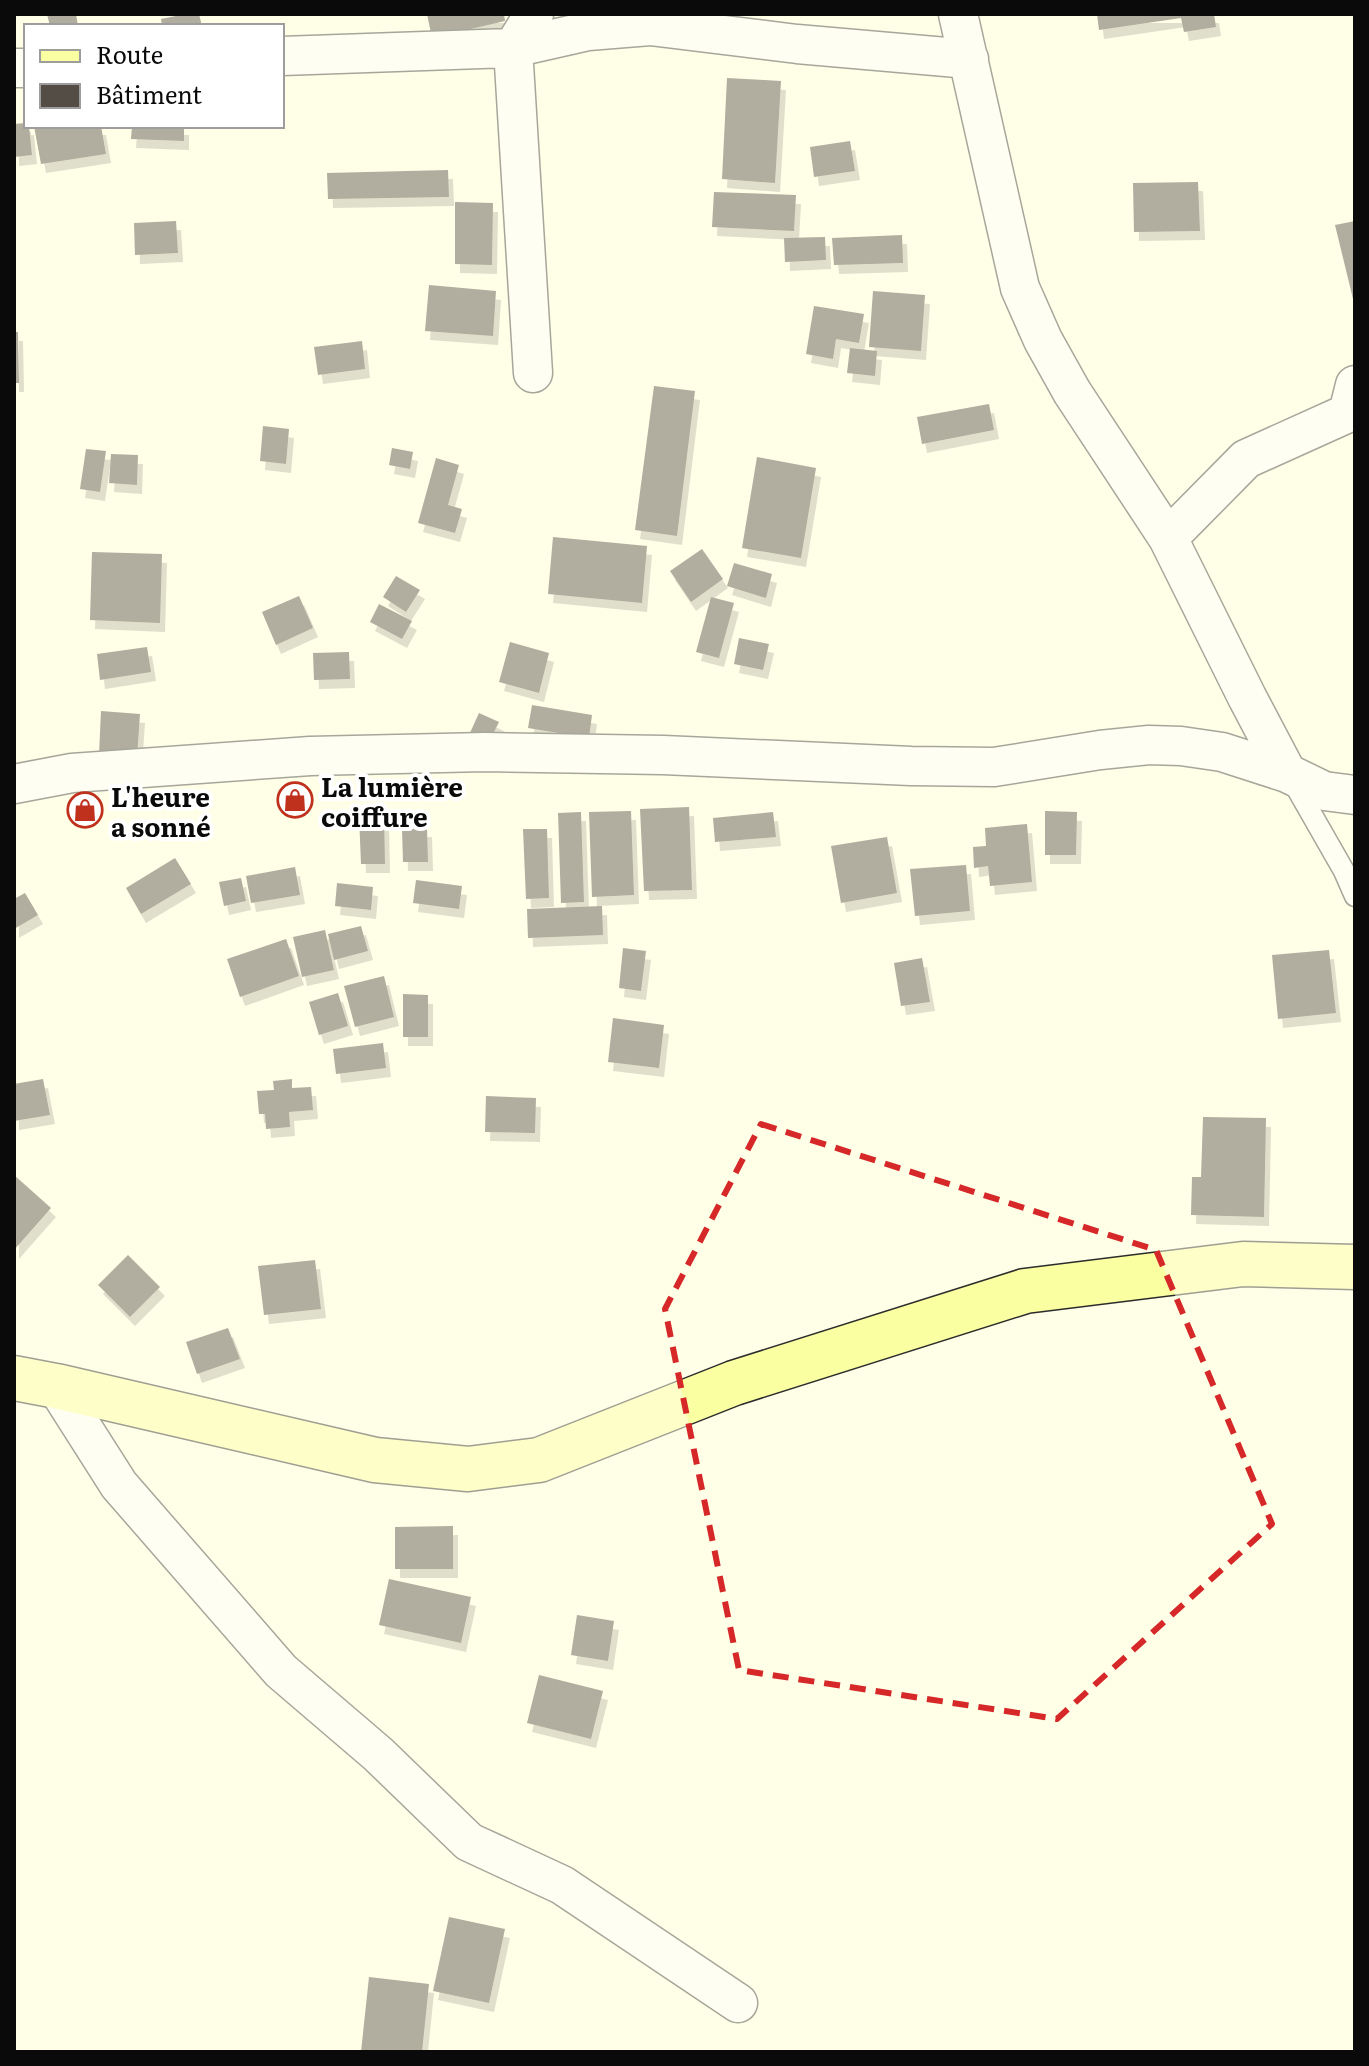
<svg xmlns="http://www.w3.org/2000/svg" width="1369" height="2066" font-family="Literata,serif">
	<defs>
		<filter id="shadow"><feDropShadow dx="5" dy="9" stdDeviation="0" flood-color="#0004"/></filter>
	</defs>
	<rect width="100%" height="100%" fill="#fffee7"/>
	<path fill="#534d46" filter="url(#shadow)" d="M47,14H76L78,26H50Z
		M186,14H199L202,26H162L161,19Z
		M427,14H504L505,21L432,38Z
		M1097,14H1214L1216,27L1184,32L1181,18L1099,30Z
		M727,78L781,81L775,183L722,179Z
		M26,123V126H29L32,155L14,157V124Z
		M34,126H101L106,154L41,164Z
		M132,126H184V141L131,139Z
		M850,141L855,171L814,177L810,147Z
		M448,170L449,197L328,199L327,173Z
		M1198,182L1200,231L1134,232L1133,183Z
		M714,192L796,195L794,231L712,227Z
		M455,202L493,203L492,265L455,264Z
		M176,221L178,253L135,255L134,223Z
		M1355,221V303H1354L1335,225Z
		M902,235L903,263L834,265L832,238Z
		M825,237L826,260L785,262L784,238Z
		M429,285L496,291L493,336L425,331Z
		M873,291L925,295L921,351L869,347Z
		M814,306L864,314L859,343L836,339L833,359L806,354Z
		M14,332H18L19,383H14Z
		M362,341L365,369L318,375L314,347Z
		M850,348L877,351L875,376L847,373Z
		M654,386L695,391L677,536L635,530Z
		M989,404L994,430L922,444L917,417Z
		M263,426L289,429L286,464L260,461Z
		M392,448L413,452L410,469L389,465Z
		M86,449L106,451L100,492L80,489Z
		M111,454L138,455L137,485L109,483Z
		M757,457L816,468L801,558L742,548Z
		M436,458L459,465L448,505L462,509L455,533L418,523Z
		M553,537L647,546L642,603L548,594Z
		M702,549L723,579L691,602L670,571Z
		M92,552L162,554L160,623L90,620Z
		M734,563L772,574L766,598L727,586Z
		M396,576L420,590L406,612L383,597Z
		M299,596L313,628L276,645L262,612Z
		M711,597L734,603L719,658L696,652Z
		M379,604L412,621L402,639L370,622Z
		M739,638L769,644L763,670L734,664Z
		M510,642L549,653L539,693L499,682Z
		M147,647L151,672L100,680L97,654Z
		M349,652L350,679L314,680L313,653Z
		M532,705L592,715L589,738L528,728Z
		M101,711L140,714L137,757L99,755Z
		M479,713L499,722L488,744L469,735Z
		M689,807L692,890L644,891L640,809Z
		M631,811L634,895L592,897L589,812Z
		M1045,811L1077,812L1076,855H1045Z
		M581,812L584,902L561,903L558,813Z
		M773,812L776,837L715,842L713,818Z
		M384,814L385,864H361L359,815Z
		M1027,824L1032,882L990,886L988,866L974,868L973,847L986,846L985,828Z
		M427,828L428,862H403L402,829Z
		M523,829H547L549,898L526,899Z
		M887,837L897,893L841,903L831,846Z
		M175,858L191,884L141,914L126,888Z
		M966,865L970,911L915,916L910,869Z
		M295,867L300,895L251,903L246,876Z
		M241,878L246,901L224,906L219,882Z
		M416,880L462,886L459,909L413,903Z
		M337,883L373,887L371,910L335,906Z
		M25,893L38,915L14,929V899Z
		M602,906L603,935L528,938L527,909Z
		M361,926L368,951L334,960L328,934Z
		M325,930L334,970L302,977L293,937Z
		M286,939L299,976L240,997L227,959Z
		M623,948L646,951L641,991L619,988Z
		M1329,950L1336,1013L1278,1019L1272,955Z
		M922,958L930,1002L901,1006L894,963Z
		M384,976L394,1017L355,1027L344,986Z
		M338,993L348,1026L319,1035L309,1002Z
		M403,994L428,995V1037H403Z
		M613,1018L664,1025L659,1068L608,1062Z
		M383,1043L386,1068L336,1074L333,1049Z
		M43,1079L50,1115L14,1121V1084Z
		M292,1079V1088L311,1087L313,1110L289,1112L290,1127L266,1129L265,1114H259L257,1091L274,1090L273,1081Z
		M486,1096L536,1098L535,1133L485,1132Z
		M1203,1117L1266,1118L1264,1217L1191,1215L1192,1177H1201Z
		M14,1175L51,1208L14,1250Z
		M128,1255L160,1287L130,1317L98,1285Z
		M315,1260L321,1309L264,1315L258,1266Z
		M228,1328L240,1359L197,1374L186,1342Z
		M453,1526V1569H395V1527Z
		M389,1579L471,1597L461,1643L379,1625Z
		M577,1615L614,1621L608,1661L571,1655Z
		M539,1675L603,1691L591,1739L527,1723Z
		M449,1917L505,1929L489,2003L433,1991Z
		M369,1977L429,1984L422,2052H361Z"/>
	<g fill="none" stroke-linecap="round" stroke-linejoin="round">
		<defs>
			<path id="lane" d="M1292,780L1344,871L1355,896"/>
			<path id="street" d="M958,14L1020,288L1043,340L1072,392L1168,538L1247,697L1287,773
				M282,56L513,48L588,31L650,26L797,44L969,59
				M14,68H26
				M533,373L513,48L534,14
				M1168,538L1246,459L1348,413L1355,385
				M14,784L72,773L310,756L485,752L663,755L911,766L994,767L1100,750L1149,745L1181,746L1222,752L1287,773L1324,791L1355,795
				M56,1386L119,1485L281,1671L378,1754L469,1842L562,1885L738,2003"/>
			<path id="secondary" d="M14,1378L56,1386L375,1460L468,1469L539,1460L734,1383L1025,1291L1243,1264L1355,1267"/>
		</defs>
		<use href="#lane" stroke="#3d3d3d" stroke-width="23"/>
		<use href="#street" stroke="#3d3d3d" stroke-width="41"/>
		<use href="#secondary" stroke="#2c2c2c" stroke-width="47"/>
		<use href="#lane" stroke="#fff" stroke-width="20"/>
		<use href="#street" stroke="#fff" stroke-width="38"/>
		<use href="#secondary" stroke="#faffa2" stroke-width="44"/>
	</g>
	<path d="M0 0H1369V2066H0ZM761,1124L1156,1250L1272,1524L1057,1719L739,1670L665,1309Z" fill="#fffee7" fill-opacity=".55" fill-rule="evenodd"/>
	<path fill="none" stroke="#d62828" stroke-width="6" stroke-dasharray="16 10" stroke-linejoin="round" d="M761,1124L1156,1250L1272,1524L1057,1719L739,1670L665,1309Z"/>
	<defs>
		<symbol id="shop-ring" viewBox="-11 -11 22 22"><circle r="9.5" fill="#fff" stroke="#bf311d" stroke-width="1.5"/><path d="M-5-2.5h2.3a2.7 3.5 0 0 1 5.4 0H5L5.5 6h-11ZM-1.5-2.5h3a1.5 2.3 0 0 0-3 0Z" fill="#bf311d"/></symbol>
	</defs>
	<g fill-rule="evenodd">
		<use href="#shop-ring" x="275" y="780" width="40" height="40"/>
		<use href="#shop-ring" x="65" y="790" width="40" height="40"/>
	</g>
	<g text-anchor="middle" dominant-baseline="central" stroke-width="8" stroke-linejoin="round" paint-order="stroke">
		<g font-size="26" font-weight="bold" fill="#0a0a0a" stroke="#fff" text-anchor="start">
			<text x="321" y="785">La lumière<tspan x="321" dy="30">coiffure</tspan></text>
			<text x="111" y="795">L'heure<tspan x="111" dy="30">a sonné</tspan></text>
		</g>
	</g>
	<rect width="1369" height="2066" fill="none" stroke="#0a0a0a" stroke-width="32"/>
	<rect x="24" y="24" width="260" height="104" fill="#ffffff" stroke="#9d9d9d" stroke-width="2"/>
	<rect x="40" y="50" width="40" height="12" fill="#faffa2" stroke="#9d9d9d" stroke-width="2"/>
	<text x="96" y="64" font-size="24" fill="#0a0a0a">Route</text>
	<rect x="40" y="84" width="40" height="24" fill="#534d46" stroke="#9d9d9d" stroke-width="2"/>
	<text x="96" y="104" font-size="24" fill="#0a0a0a">Bâtiment</text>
</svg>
